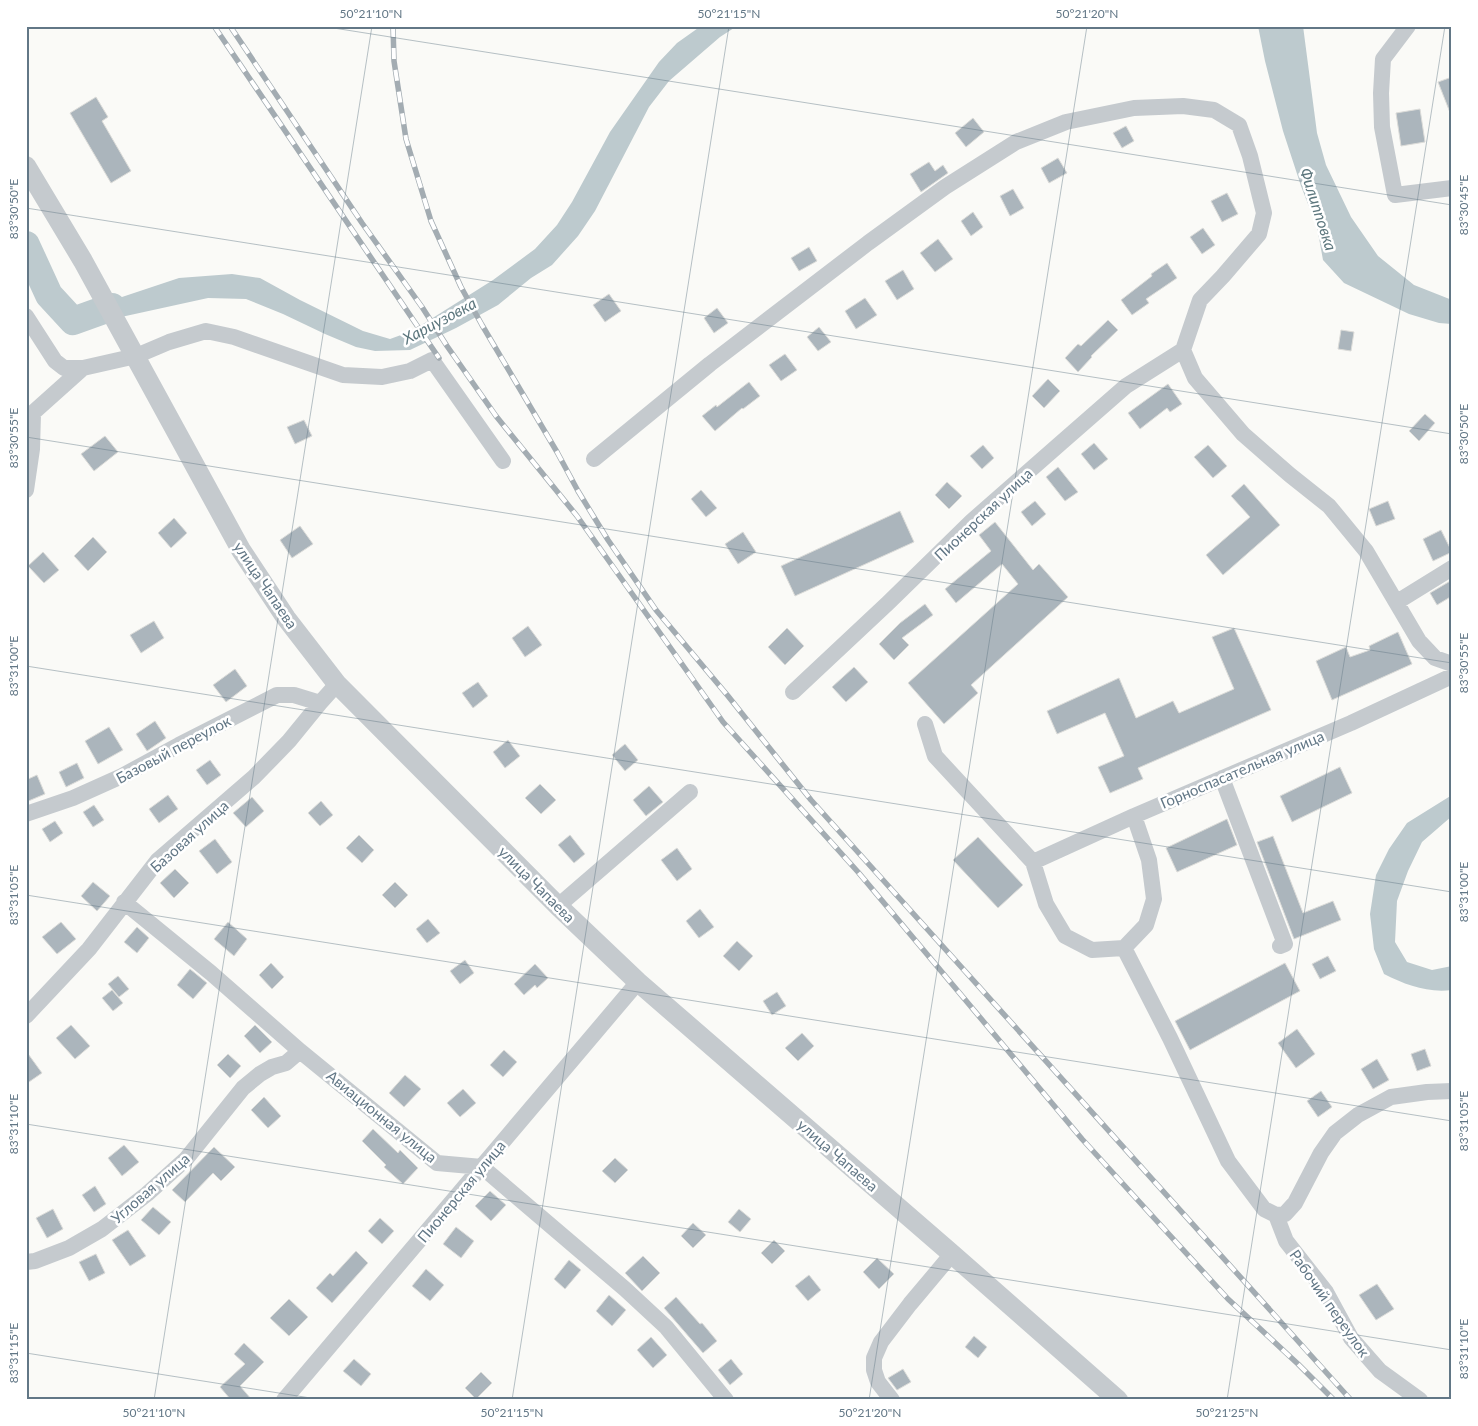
<svg xmlns="http://www.w3.org/2000/svg" width="1478" height="1426" font-family="Lato,sans-serif">
	<rect width="100%" height="100%" fill="#fafaf7"/>
	<path fill="#bdcace" d="M701,26H737L720,37L669,81L649,107L595,211L578,236L552,265L531,278L498,305L456,328L410,350L375,351L356,347L325,334L283,314L246,299L208,298L80,326L74,313L179,278L232,274L260,278L300,300L363,331L390,339L412,331L493,280L535,249L557,225L572,202L610,132L659,62L677,43Z
		M1258,26H1303L1317,133L1326,165L1351,217L1378,256L1414,285L1452,300V324L1439,323L1409,314L1344,283L1323,260L1317,227L1301,186L1283,131L1265,61Z
		M1452,795V816L1422,842L1408,871L1397,901L1395,942L1407,962L1432,970L1452,966V990C1427,993 1406,985 1384,974L1374,949L1370,914L1376,875L1389,849L1407,823Z"/>
	<g fill="none" stroke-linecap="round" stroke-linejoin="round">
		<path stroke="#bdcace" stroke-width="28" d="M26,245L49,295L73,321L112,307"/>
	</g>
	<path fill="#abb5bc" stroke="#dcdcd9" d="M1452,77V115H1451L1438,82Z
		M96,97L108,117L102,121L131,171L111,183L70,113Z
		M1420,109L1425,142L1401,146L1396,113Z
		M973,118L984,132L966,147L955,133Z
		M1126,126L1134,141L1122,148L1113,133Z
		M1058,158L1067,173L1049,183L1041,168Z
		M929,162L935,171L943,165L948,173L921,192L910,174Z
		M1013,189L1024,208L1010,216L1000,196Z
		M1227,193L1238,214L1222,222L1211,201Z
		M973,212L983,227L971,236L961,221Z
		M1203,228L1215,245L1202,254L1190,237Z
		M938,239L953,259L935,272L920,253Z
		M809,247L817,261L799,271L791,258Z
		M1167,263L1177,278L1146,299L1149,303L1132,315L1121,300L1152,276L1151,274Z
		M903,270L914,289L897,300L885,281Z
		M609,294L621,311L605,322L593,305Z
		M865,298L877,315L856,329L845,311Z
		M717,308L728,323L714,333L704,318Z
		M1108,320L1118,330L1091,356L1092,357L1078,372L1065,358L1078,344L1081,346Z
		M819,327L831,342L818,351L807,337Z
		M1341,330L1354,332L1351,351L1338,349Z
		M785,354L797,370L781,381L769,365Z
		M1048,379L1060,391L1044,408L1032,396Z
		M749,382L760,396L743,409L742,408L715,431L702,416L716,405L717,407Z
		M1168,384L1182,404L1170,412L1167,408L1140,429L1128,413Z
		M1425,414L1435,423L1419,441L1409,431Z
		M304,420L312,436L295,444L287,427Z
		M105,436L118,452L94,471L81,454Z
		M1094,443L1108,459L1094,470L1081,454Z
		M983,445L994,458L982,469L970,456Z
		M1208,445L1227,466L1213,478L1194,457Z
		M1058,467L1078,492L1065,501L1046,477Z
		M947,482L962,496L949,509L935,495Z
		M1244,484L1280,525L1223,575L1206,555L1250,517L1231,496Z
		M701,490L717,508L706,517L691,499Z
		M1035,501L1046,514L1032,526L1021,512Z
		M1388,501L1395,519L1376,526L1369,509Z
		M900,511L914,542L795,596L781,566Z
		M174,518L187,533L171,548L158,533Z
		M995,522L1033,570L1039,564L1068,597L971,685L978,693L944,724L908,683L1018,584L1002,564L956,603L945,589L991,551L979,535Z
		M300,526L313,544L292,558L280,540Z
		M1441,530L1452,552L1433,561L1423,539Z
		M743,532L756,552L738,564L725,544Z
		M93,537L107,552L88,571L74,556Z
		M43,552L59,570L44,583L28,566Z
		M1452,580V596L1437,605L1430,593Z
		M925,604L933,615L902,638L909,645L894,660L879,644L900,623Z
		M154,621L164,638L141,653L130,635Z
		M528,626L542,645L525,657L512,638Z
		M787,628L804,646L785,665L768,647Z
		M1234,628L1271,710L1138,768L1143,779L1110,793L1098,767L1124,756L1105,713L1057,734L1047,711L1119,678L1136,718L1173,701L1179,713L1234,689L1212,637Z
		M1398,632L1412,664L1332,700L1316,661L1346,647L1350,657L1370,650L1369,646Z
		M854,667L868,682L846,702L832,687Z
		M235,669L247,686L226,702L213,685Z
		M478,682L488,696L473,708L462,693Z
		M155,721L166,738L147,751L136,734Z
		M109,727L123,750L98,764L85,741Z
		M508,740L520,756L505,768L493,752Z
		M625,744L638,760L625,771L612,755Z
		M210,760L221,775L207,785L196,770Z
		M77,763L84,778L66,787L59,772Z
		M1340,767L1352,793L1292,822L1280,796Z
		M37,775L45,794L26,802V780Z
		M540,784L556,800L541,814L525,798Z
		M649,786L663,802L646,816L633,800Z
		M168,795L178,809L159,823L149,809Z
		M252,797L264,811L246,827L233,813Z
		M321,801L333,815L320,826L308,813Z
		M94,805L104,820L93,827L83,812Z
		M1227,819L1237,845L1177,872L1166,848Z
		M55,821L63,833L50,842L42,829Z
		M359,835L374,850L362,863L346,848Z
		M570,835L585,854L574,863L558,845Z
		M1273,836L1303,913L1333,901L1341,920L1294,939L1257,842Z
		M978,837L1023,885L998,908L953,860Z
		M215,839L232,862L217,874L199,851Z
		M677,848L692,869L677,881L661,860Z
		M175,869L189,883L174,898L160,883Z
		M93,882L110,896L97,911L81,896Z
		M395,882L408,895L395,908L382,895Z
		M700,909L714,927L699,938L686,921Z
		M428,919L440,933L427,943L416,929Z
		M61,922L76,939L57,954L42,937Z
		M228,922L247,939L234,956L214,939Z
		M137,927L149,938L137,953L124,942Z
		M737,941L753,956L739,971L723,956Z
		M1328,956L1336,971L1320,979L1312,964Z
		M465,960L474,973L460,984L450,971Z
		M271,963L284,977L272,989L259,975Z
		M1285,963L1300,991L1190,1050L1175,1021Z
		M535,964L548,978L537,988L535,985L524,995L514,984Z
		M190,969L207,983L193,999L177,985Z
		M118,976L129,989L119,997L108,984Z
		M112,990L123,1003L113,1011L102,998Z
		M777,992L786,1006L772,1015L763,1001Z
		M71,1025L90,1046L75,1059L56,1038Z
		M255,1025L272,1042L260,1053L244,1036Z
		M1297,1029L1315,1054L1296,1068L1278,1043Z
		M802,1033L814,1046L798,1061L785,1048Z
		M1425,1049L1431,1066L1417,1071L1411,1054Z
		M504,1050L517,1062L503,1077L490,1065Z
		M26,1051L42,1073L26,1084Z
		M228,1054L241,1066L230,1078L217,1065Z
		M1377,1059L1389,1080L1373,1089L1361,1069Z
		M405,1075L421,1089L404,1107L389,1093Z
		M463,1089L476,1103L460,1117L447,1103Z
		M1321,1091L1332,1107L1318,1117L1307,1101Z
		M264,1097L281,1116L268,1128L251,1110Z
		M373,1129L398,1153L400,1150L418,1168L403,1184L384,1167L386,1165L362,1141Z
		M124,1145L139,1162L122,1176L108,1158Z
		M214,1147L235,1167L221,1181L213,1173L185,1202L172,1190Z
		M615,1158L628,1170L615,1183L602,1171Z
		M95,1186L106,1204L94,1212L82,1195Z
		M490,1191L506,1205L491,1221L475,1206Z
		M153,1207L171,1222L159,1235L141,1220Z
		M53,1209L63,1229L47,1238L36,1218Z
		M739,1209L751,1219L740,1232L728,1222Z
		M380,1218L394,1231L382,1244L368,1231Z
		M693,1223L706,1235L693,1248L681,1236Z
		M456,1227L474,1241L461,1258L443,1244Z
		M128,1230L146,1256L130,1266L112,1240Z
		M774,1240L785,1251L772,1264L761,1253Z
		M356,1251L368,1263L332,1303L316,1288L330,1273L333,1276Z
		M96,1254L105,1273L89,1281L79,1262Z
		M643,1256L660,1273L642,1291L625,1273Z
		M877,1258L894,1274L879,1289L863,1272Z
		M569,1260L581,1270L565,1289L554,1279Z
		M426,1269L444,1285L430,1301L412,1286Z
		M809,1275L821,1290L808,1301L795,1286Z
		M1377,1284L1394,1309L1376,1320L1359,1295Z
		M609,1295L626,1310L612,1326L596,1311Z
		M676,1297L700,1324L702,1323L717,1341L703,1353L664,1308Z
		M289,1299L308,1317L289,1336L270,1318Z
		M974,1336L987,1347L978,1358L965,1347Z
		M651,1337L667,1355L653,1368L637,1350Z
		M244,1343L264,1362L240,1386L252,1400H231L220,1387L245,1364L234,1354Z
		M354,1359L371,1374L361,1386L343,1371Z
		M731,1359L743,1374L730,1385L718,1370Z
		M903,1369L911,1382L897,1390L888,1378Z
		M481,1372L492,1383L476,1399L465,1388Z"/>
	<g fill="none" stroke-linecap="round" stroke-linejoin="round">
		<path stroke="#c5cace" stroke-width="16" d="M1408,26L1383,59L1381,93L1382,127L1395,195L1452,188
			M26,316L55,361L64,368H83L136,356L169,342L206,331L234,337L343,375L382,377L410,371L432,360L503,461
			M26,419L83,368
			M594,459L710,364L868,243L945,187L1016,142L1066,122L1134,108L1183,106L1214,110L1239,125L1250,156L1264,213L1259,234L1223,276L1200,300L1183,350L1195,378L1243,434L1290,475L1329,506L1366,551L1419,641L1435,658L1452,664
			M26,490L32,449L33,414
			M1397,602L1452,568
			M793,692L888,603L972,521L1062,442L1126,386L1183,350
			M925,724L935,756L1033,862L1046,904L1065,936L1092,950L1124,948L1146,925L1154,899L1149,860L1134,816
			M1222,778L1285,944L1280,946
			M26,814L73,798L122,776L179,745L277,695H294L320,703
			M1033,862L1134,816L1351,723L1452,676
			M124,902L211,973L300,1051L437,1163L482,1167L625,1289L666,1327L726,1400
			M558,906L690,792
			M1124,948L1170,1038L1228,1161L1264,1209L1276,1215L1285,1214L1295,1203L1321,1153L1335,1133L1358,1115L1391,1097L1427,1092L1452,1091
			M26,1016L89,949L158,860L254,777L289,741L320,703L337,684
			M1276,1215L1286,1241L1326,1292L1351,1338L1380,1371L1420,1400
			M26,1262L35,1261L69,1248L102,1229L147,1194L186,1159L243,1088L260,1074L272,1067L286,1063L300,1051
			M284,1400L638,982
			M892,1400L878,1382L874,1370V1358L881,1342L910,1304L952,1254"/>
		<path stroke="#c5cace" stroke-width="20" d="M26,166L83,261L241,550L286,618L337,684L558,906L638,982L952,1254L1118,1400"/>
		<defs>
			<path id="rail" d="M214,26L439,358
				M230,26L362,223L422,307L447,346L496,416L577,516L723,722L858,872L1082,1139L1228,1299L1298,1364L1334,1400
				M393,26L394,61L406,139L431,221L461,287L482,325L557,452L578,491L608,540L656,610L728,696L811,800L1351,1400"/>
		</defs>
		<use href="#rail" stroke="#a3acb2" stroke-width="5.5"/>
		<use href="#rail" stroke="#fff" stroke-width="4" stroke-dasharray="11" stroke-linecap="butt"/>
	</g>
	<path fill="none" stroke="#627786" stroke-width="1" stroke-opacity="0.45" d="M321,26L1452,205M26,208L1452,434M26,437L1452,663M26,666L1452,892M26,895L1452,1121M26,1124L1452,1350M26,1353L323,1400M154,1400L372,26M512,1400L729,26M869,1400L1087,26M1227,1400L1445,26"/>
	<g text-anchor="middle" dominant-baseline="central" stroke-width="5" stroke-linejoin="round" paint-order="stroke">
		<g font-size="15" fill="#627786" stroke="#fff">
			<text transform="translate(983 514) rotate(-43)">Пионерская улица</text>
			<text transform="translate(266 585) rotate(56)">улица Чапаева</text>
			<text transform="translate(173 749) rotate(-28)">Базовый переулок</text>
			<text transform="translate(1242 769) rotate(-23)">Горноспасательная улица</text>
			<text transform="translate(189 836) rotate(-42)">Базовая улица</text>
			<text transform="translate(537 884) rotate(45)">улица Чапаева</text>
			<text transform="translate(382 1116) rotate(39)">Авиационная улица</text>
			<text transform="translate(838 1155) rotate(41)">улица Чапаева</text>
			<text transform="translate(150 1188) rotate(-41)">Угловая улица</text>
			<text transform="translate(461 1191) rotate(-50)">Пионерская улица</text>
			<text transform="translate(1330 1303) rotate(55)">Рабочий переулок</text>
		</g>
		<g font-size="16" font-style="italic" fill="#5d777e" stroke="#fff">
			<text transform="translate(1319 209) rotate(72)">Филипповка</text>
			<text transform="translate(439 320) rotate(-28)">Хариузовка</text>
		</g>
	</g>
	<rect width="1478" height="1426" fill="none" stroke="#ffffff" stroke-width="55"/>
	<rect x="28" y="28" width="1422" height="1370" fill="none" stroke="#627786" stroke-width="2"/>
	<g font-size="12" text-anchor="middle" fill="#627786">
		<text x="371" y="18">50°21'10"N</text>
		<text x="729" y="18">50°21'15"N</text>
		<text x="1087" y="18">50°21'20"N</text>
		<text transform="translate(1464 205) rotate(-90)" y="4">83°30'45"E</text>
		<text transform="translate(14 209) rotate(-90)" y="4">83°30'50"E</text>
		<text transform="translate(1464 434) rotate(-90)" y="4">83°30'50"E</text>
		<text transform="translate(14 438) rotate(-90)" y="4">83°30'55"E</text>
		<text transform="translate(1464 663) rotate(-90)" y="4">83°30'55"E</text>
		<text transform="translate(14 666) rotate(-90)" y="4">83°31'00"E</text>
		<text transform="translate(1464 892) rotate(-90)" y="4">83°31'00"E</text>
		<text transform="translate(14 895) rotate(-90)" y="4">83°31'05"E</text>
		<text transform="translate(1464 1121) rotate(-90)" y="4">83°31'05"E</text>
		<text transform="translate(14 1124) rotate(-90)" y="4">83°31'10"E</text>
		<text transform="translate(1464 1349) rotate(-90)" y="4">83°31'10"E</text>
		<text transform="translate(14 1353) rotate(-90)" y="4">83°31'15"E</text>
		<text x="154" y="1417">50°21'10"N</text>
		<text x="512" y="1417">50°21'15"N</text>
		<text x="870" y="1417">50°21'20"N</text>
		<text x="1227" y="1417">50°21'25"N</text>
	</g>
</svg>
